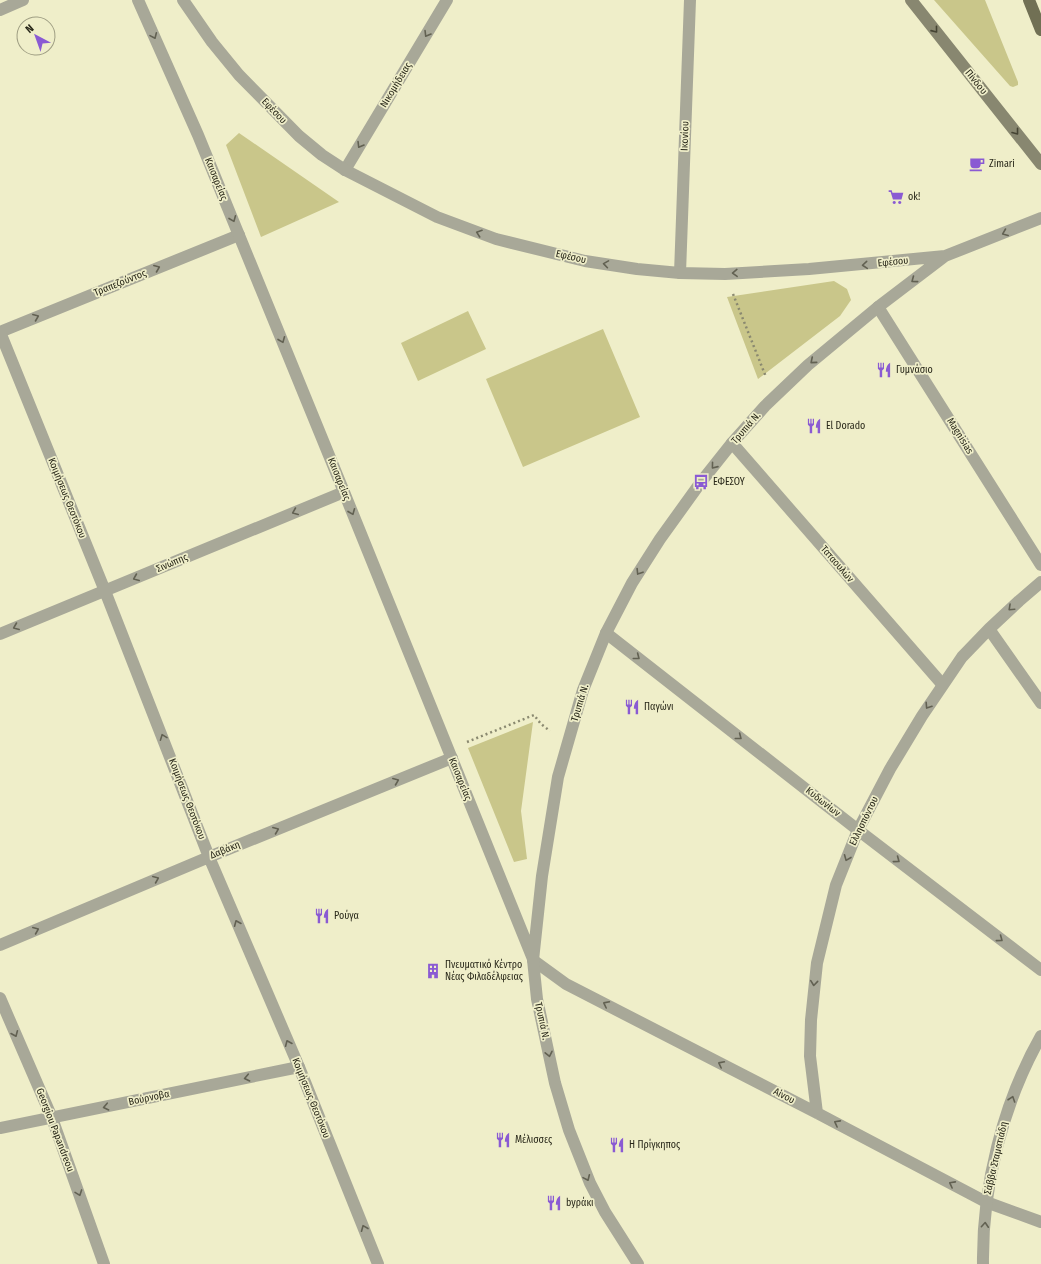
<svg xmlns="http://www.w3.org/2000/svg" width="1041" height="1264" font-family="'Fira Sans Condensed',sans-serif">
	<rect width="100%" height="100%" fill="#efeec9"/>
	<path fill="#c9c68a" d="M934,0H985L1018,82V85L1013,87L1010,86Z
		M239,133L339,202L261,237L226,145Z
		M834,281L847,289L851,300L840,316L758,379L727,297Z
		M468,311L486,349L418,381L401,343Z
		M603,329L640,417L523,467L486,379Z
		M533,722L521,811L527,859L514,862L468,748Z"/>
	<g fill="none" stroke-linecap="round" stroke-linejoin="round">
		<path stroke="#8a8970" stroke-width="2.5" stroke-dasharray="2 3" stroke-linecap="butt" d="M733,294L766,377
			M467,742L534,715L541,724L550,731"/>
		<path stroke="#a8a898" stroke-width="12" d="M878,307L1041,565
			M0,332L239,235
			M732,443L942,684
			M0,1128L299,1067
			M986,1202L1041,1222"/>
		<path stroke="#a8a898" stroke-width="12" d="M0,10L23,0
			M345,170L447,0
			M680,273L690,0
			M0,332L105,591L209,857L299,1067L378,1264
			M989,629L1041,703
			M606,633L858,830L1041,970
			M0,634L344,492
			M0,945L209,857L452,758
			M533,960L566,984L817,1113L986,1202
			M0,998L52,1118L104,1264
			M817,1113L810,1056L811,1020L817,963L836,885L858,830L890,769L922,716L962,657L989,629L1019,601L1041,582
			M983,1264C982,1186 1003,1103 1041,1036"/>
		<path stroke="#a8a898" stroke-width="12" d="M138,0L198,135L344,492L533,959
			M183,0L212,42L239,75L299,136L322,155L345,170L437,217L496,239L585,261L637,269L680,273L725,274L809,269L945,256L1041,218
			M638,1264L605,1212L590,1183L569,1130L555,1083L537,999L533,960L542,876L558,777L583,690L606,633L632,583L660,539L701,482L732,443L765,406L808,365L878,307L945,256"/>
		<path stroke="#888770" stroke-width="12" d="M911,0L1041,164"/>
		<path stroke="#717054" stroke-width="12" d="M1029,0L1041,30"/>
	</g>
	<defs><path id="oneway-chevron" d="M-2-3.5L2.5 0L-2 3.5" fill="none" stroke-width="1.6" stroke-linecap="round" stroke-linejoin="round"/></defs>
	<g stroke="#454433">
		<use href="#oneway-chevron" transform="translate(935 30) rotate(51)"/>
		<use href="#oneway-chevron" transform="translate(1016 132) rotate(52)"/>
	</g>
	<g stroke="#626152">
		<use href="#oneway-chevron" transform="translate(427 34) rotate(121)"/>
		<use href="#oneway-chevron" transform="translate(154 36) rotate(66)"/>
		<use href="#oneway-chevron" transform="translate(360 145) rotate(121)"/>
		<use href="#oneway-chevron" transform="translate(233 219) rotate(68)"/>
		<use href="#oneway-chevron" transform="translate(479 233) rotate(-161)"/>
		<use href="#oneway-chevron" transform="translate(1005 233) rotate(158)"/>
		<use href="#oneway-chevron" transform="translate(606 264) rotate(-171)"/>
		<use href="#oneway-chevron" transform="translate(865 265) rotate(175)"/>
		<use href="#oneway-chevron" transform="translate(157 268) rotate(-22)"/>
		<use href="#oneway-chevron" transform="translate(735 273) rotate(178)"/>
		<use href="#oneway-chevron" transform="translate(914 280) rotate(143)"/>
		<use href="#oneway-chevron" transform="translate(36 317) rotate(-22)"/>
		<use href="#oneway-chevron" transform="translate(282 340) rotate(68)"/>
		<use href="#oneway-chevron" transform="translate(813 361) rotate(140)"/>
		<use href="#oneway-chevron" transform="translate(714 466) rotate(129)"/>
		<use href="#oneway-chevron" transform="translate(295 512) rotate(157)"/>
		<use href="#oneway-chevron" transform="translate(352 512) rotate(68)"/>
		<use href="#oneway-chevron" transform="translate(639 572) rotate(122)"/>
		<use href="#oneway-chevron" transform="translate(136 578) rotate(157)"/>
		<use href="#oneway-chevron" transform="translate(1011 608) rotate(137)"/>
		<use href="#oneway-chevron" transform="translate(16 627) rotate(158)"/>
		<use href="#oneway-chevron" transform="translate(637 657) rotate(38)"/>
		<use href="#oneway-chevron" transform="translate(928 706) rotate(123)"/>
		<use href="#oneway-chevron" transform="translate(163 737) rotate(-111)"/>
		<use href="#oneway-chevron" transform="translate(739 737) rotate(38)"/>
		<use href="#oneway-chevron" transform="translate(396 781) rotate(-22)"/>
		<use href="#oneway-chevron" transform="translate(276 830) rotate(-22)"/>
		<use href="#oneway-chevron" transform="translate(847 858) rotate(112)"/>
		<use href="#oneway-chevron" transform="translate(897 860) rotate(37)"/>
		<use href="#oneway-chevron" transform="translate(156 879) rotate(-23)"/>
		<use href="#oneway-chevron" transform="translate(237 923) rotate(-113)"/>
		<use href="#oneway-chevron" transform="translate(36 930) rotate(-23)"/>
		<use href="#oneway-chevron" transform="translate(1000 939) rotate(37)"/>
		<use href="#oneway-chevron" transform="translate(814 983) rotate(96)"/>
		<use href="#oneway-chevron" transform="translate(606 1004) rotate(-153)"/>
		<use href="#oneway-chevron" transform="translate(15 1034) rotate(67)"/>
		<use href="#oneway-chevron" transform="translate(288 1043) rotate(-113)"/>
		<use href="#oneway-chevron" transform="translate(549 1054) rotate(78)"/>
		<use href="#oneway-chevron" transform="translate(721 1064) rotate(-153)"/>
		<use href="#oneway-chevron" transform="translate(247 1078) rotate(168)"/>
		<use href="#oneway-chevron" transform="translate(1012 1099) rotate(-71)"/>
		<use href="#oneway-chevron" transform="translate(106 1107) rotate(168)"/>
		<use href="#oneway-chevron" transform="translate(837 1123) rotate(-152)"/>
		<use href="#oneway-chevron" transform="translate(587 1178) rotate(66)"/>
		<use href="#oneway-chevron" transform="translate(952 1184) rotate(-152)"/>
		<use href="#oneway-chevron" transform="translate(79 1193) rotate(70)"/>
		<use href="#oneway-chevron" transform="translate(985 1225) rotate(-86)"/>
		<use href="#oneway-chevron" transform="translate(364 1228) rotate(-112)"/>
	</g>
	<defs>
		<symbol id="cafe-bare" viewBox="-9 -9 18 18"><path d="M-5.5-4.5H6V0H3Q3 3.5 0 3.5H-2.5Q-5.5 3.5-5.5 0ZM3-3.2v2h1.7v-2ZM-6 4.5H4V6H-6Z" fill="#8a5ad3" stroke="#efeec9" stroke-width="2.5" paint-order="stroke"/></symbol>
		<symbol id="supermarket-bare" viewBox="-9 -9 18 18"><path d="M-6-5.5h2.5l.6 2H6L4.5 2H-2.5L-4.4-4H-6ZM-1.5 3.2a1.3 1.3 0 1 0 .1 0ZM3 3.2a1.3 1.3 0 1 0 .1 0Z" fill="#8a5ad3" stroke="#efeec9" stroke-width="2.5" paint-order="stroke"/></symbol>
		<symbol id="restaurant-bare" viewBox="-9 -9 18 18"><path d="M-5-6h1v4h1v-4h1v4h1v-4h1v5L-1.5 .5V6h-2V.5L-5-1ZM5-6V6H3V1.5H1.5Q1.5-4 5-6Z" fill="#8a5ad3" stroke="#efeec9" stroke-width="2.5" paint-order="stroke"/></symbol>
		<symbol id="bus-bare" viewBox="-9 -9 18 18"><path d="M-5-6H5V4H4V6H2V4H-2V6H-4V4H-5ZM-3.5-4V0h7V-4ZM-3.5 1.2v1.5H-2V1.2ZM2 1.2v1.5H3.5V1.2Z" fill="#8a5ad3" stroke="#efeec9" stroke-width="2.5" paint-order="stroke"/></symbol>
		<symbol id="building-bare" viewBox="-9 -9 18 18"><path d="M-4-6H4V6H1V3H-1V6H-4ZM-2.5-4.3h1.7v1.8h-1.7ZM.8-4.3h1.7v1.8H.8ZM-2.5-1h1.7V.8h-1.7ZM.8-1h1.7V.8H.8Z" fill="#8a5ad3" stroke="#efeec9" stroke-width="2.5" paint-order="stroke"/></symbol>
	</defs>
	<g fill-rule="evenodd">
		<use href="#cafe-bare" x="966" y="153" width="22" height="22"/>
		<use href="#supermarket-bare" x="885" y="186" width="22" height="22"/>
		<use href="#restaurant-bare" x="873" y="359" width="22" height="22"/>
		<use href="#restaurant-bare" x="803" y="415" width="22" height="22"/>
		<use href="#bus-bare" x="690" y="471" width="22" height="22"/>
		<use href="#restaurant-bare" x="621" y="696" width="22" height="22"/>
		<use href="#restaurant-bare" x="311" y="905" width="22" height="22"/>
		<use href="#building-bare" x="422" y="960" width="22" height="22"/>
		<use href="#restaurant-bare" x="492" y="1129" width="22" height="22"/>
		<use href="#restaurant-bare" x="606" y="1134" width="22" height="22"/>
		<use href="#restaurant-bare" x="543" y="1192" width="22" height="22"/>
	</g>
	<g text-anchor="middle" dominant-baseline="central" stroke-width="3.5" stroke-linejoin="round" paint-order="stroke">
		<g font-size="10" fill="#282719" stroke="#efeec9">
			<text transform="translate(976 82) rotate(51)">Πίνδου</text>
			<text transform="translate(396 85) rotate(-59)">Νικομήδειας</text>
			<text transform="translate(274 111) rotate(46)">Εφέσου</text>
			<text transform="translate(685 136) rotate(-88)">Ικονίου</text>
			<text transform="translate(216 179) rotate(68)">Καισαρείας</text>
			<text transform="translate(571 257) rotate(13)">Εφέσου</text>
			<text transform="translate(893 262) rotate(-6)">Εφέσου</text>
			<text transform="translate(120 283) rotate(-22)">Τραπεζούντος</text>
			<text transform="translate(746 428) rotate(-49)">Τρυπιά Ν.</text>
			<text transform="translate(960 436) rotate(58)">Magnisias</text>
			<text transform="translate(339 479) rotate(68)">Καισαρείας</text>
			<text transform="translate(67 498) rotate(68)">Κοιμήσεως Θεοτόκου</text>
			<text transform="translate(172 563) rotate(-23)">Σινώπης</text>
			<text transform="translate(837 564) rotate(49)">Ταταουλών</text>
			<text transform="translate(580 703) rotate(-73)">Τρυπιά Ν.</text>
			<text transform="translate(460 779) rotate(68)">Καισαρείας</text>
			<text transform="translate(187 799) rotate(69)">Κοιμήσεως Θεοτόκου</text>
			<text transform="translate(823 802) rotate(38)">Κυδωνίων</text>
			<text transform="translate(864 821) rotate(-64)">Ελλησπόντου</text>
			<text transform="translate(225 850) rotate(-22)">Δαβάκη</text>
			<text transform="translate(542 1021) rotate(78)">Τρυπιά Ν.</text>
			<text transform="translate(784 1096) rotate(27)">Αίνου</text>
			<text transform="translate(149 1098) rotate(-12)">Βούρνοβα</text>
			<text transform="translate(311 1098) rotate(68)">Κοιμήσεως Θεοτόκου</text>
			<text transform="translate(55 1130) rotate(69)">Georgiou Papandreou</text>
			<text transform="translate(996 1158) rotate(-77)">Σάββα Σταματιάδη</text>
		</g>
		<g font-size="10" fill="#282719" stroke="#efeec9" text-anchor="start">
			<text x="989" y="164">Zimari</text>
			<text x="908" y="197">ok!</text>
			<text x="896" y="370">Γυμνάσιο</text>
			<text x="826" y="426">El Dorado</text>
			<text x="713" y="482">ΕΦΕΣΟΥ</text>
			<text x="644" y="707">Παγώνι</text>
			<text x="334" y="916">Ρούγα</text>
			<text x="445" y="965">Πνευματικό Κέντρο<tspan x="445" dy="12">Νέας Φιλαδέλφειας</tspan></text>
			<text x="515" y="1140">Μέλισσες</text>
			<text x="629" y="1145">Η Πρίγκηπος</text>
			<text x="566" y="1203">byράκι</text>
		</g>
	</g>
	<g transform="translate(36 36) rotate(319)"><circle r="19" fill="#efeec9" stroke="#9f9e83"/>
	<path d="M0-3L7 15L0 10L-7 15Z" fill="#8a5ad3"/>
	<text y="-6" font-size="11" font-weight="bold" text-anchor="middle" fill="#282719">N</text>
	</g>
</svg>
